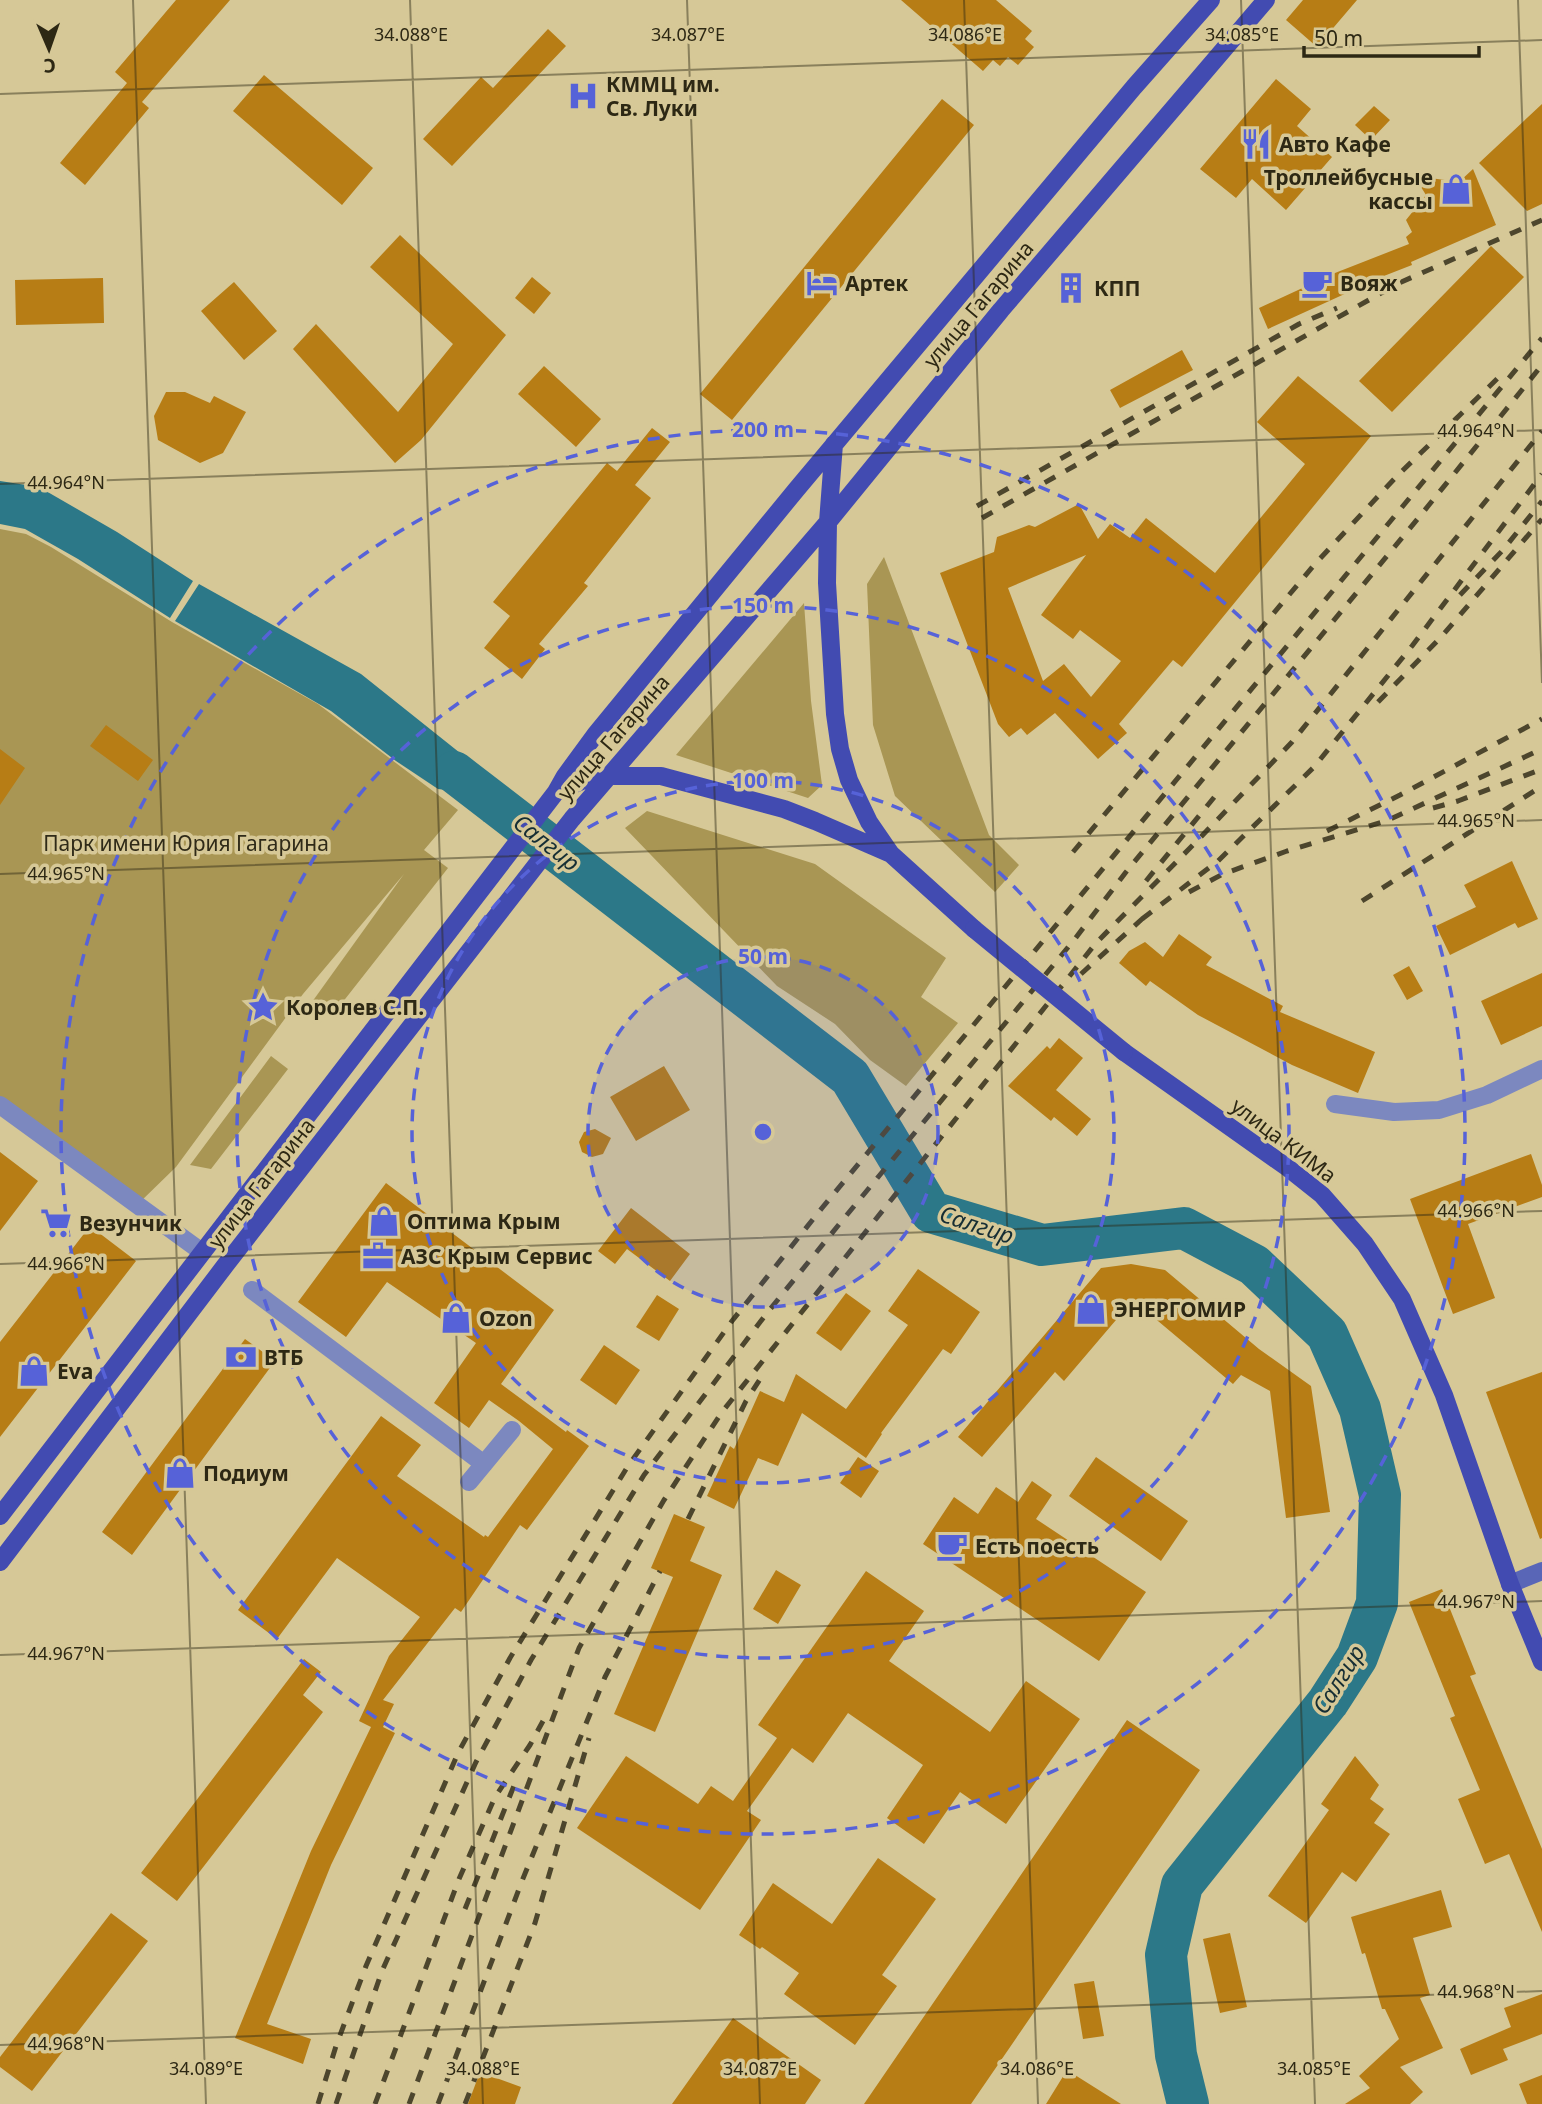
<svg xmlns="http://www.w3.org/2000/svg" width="1542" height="2104" font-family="'Noto Sans',sans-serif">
	<rect width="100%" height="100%" fill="#d6c897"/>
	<path fill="#a99654" d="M0,529L26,534L51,547L172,622L318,704L458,810L424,850L448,868L331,1017L312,1002L404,874L303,994L176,1167L138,1204L0,1098Z
		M884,557L989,835L1019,865L995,892L895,796L873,725L867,584Z
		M804,603L811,701L822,785L808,798L676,755Z
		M647,811L815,864L946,958L921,997L958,1023L906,1086L870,1060L835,1024L777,986L625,828Z
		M271,1056L288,1069L211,1169L190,1165Z"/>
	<path fill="#2c7888" d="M0,481L39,487L117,532L193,581L170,618L78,559L25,529L0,524Z
		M199,584L361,674L509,792L484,822L473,802L463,792L438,789L396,761L331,711L175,621Z"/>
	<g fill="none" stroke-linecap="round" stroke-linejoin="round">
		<path stroke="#2c7888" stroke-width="42" d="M454,772L850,1077L931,1212L1042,1245L1184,1228L1254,1265L1327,1334L1360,1409L1380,1495L1377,1603L1357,1657L1328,1702L1182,1885L1166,1955L1176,2055L1188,2104"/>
	</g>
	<path fill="#b77d15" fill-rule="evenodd" d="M176,0H230L142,102L149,108L85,185L60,163L127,83L115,72Z
		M901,0H996L1032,31L1025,39L1034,47L1018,65L1008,57L1000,66L993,60L983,71Z
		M1303,0H1357L1317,47L1286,20Z
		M548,29L566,46L452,166L423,139L481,77L493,88Z
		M264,75L373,168L342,205L233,111Z
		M1276,79L1311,109L1297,126L1332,157L1286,210L1252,179L1236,198L1200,169Z
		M942,99L974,125L732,420L700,394Z
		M1542,104V204L1527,211L1479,163Z
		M1374,106L1390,120L1371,140L1355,125Z
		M1473,169L1496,225L1411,262L1412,265L1348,290L1349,292L1268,329L1259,308L1335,273L1409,244L1406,237L1412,232L1406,220L1426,195L1421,187L1430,178L1459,182Z
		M400,235L506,335L421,440L395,463L293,349L316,324L398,412L453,344L370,267Z
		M1491,246L1524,277L1392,412L1359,381Z
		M532,277L551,293L534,314L515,298Z
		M103,278L104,323L16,325L15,280Z
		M234,282L277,331L244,360L201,311Z
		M1182,350L1193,370L1120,408L1110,390Z
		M544,366L601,419L576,447L518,394Z
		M1298,376L1371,436L1182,667L1173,660L1119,724L1127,733L1098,759L1055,713L1027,735L1021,728L1009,737L998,724L940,573L994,552L997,537L1029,525L1035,527L1079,504L1098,539L1110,524L1130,538L1146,518L1215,573L1305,464L1257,422ZM1086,555L1041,615L1073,639L1080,630L1121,661L1091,697L1064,664L1043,681L1008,588Z
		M166,392H185L210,403L214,396L246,412L223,453L200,463L158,440L154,416Z
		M652,428L670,442L635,485L651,498L584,583L588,586L539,644L545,649L522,679L484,648L510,616L493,602L607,463L617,471Z
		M106,725L153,760L138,781L90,746Z
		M0,749L25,768L0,805Z
		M1512,861L1538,919L1518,928L1515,923L1450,955L1436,926L1476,907L1464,885Z
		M1179,934L1212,957L1206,965L1283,1006L1280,1012L1375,1052L1358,1093L1292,1065L1198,1015L1150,981L1146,986L1119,963L1129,951L1145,942L1163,957Z
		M1409,966L1423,991L1407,1000L1393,975Z
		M1542,973V1026L1501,1045L1481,1001Z
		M1059,1038L1083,1058L1056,1090L1091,1119L1077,1136L1054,1117L1051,1121L1008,1086L1047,1046L1050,1049Z
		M664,1066L690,1110L636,1141L610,1097Z
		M595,1129L611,1138L603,1154L592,1157L582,1152L579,1142L584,1132Z
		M0,1152L38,1181L0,1231Z
		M1531,1154L1542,1185V1197L1468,1224L1495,1298L1453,1314L1410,1199Z
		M386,1183L554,1310L501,1384L566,1432L567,1430L589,1446L527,1530L520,1525L461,1612L455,1608L383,1700L394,1704L383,1727L395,1733L331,1865L267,2024L311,2039L303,2064L235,2038L311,1851L371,1727L359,1721L389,1656L420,1617L337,1558L277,1639L238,1610L381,1416L421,1445L397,1476L484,1537L485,1535L488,1537L553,1449L519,1421L489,1400L469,1428L434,1403L476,1343L387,1282L346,1337L298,1302Z
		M631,1208L690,1254L670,1281L627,1249L615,1264L598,1251Z
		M90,1226L136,1261L0,1437V1342Z
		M1131,1264L1165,1270L1259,1349L1311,1386L1330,1512L1286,1518L1270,1391L1241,1375L1233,1384L1133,1300L1064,1381L1055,1372L982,1457L958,1437L1101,1268Z
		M918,1269L980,1312L951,1354L943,1349L881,1433L882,1434L866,1458L802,1413L778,1466L758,1458L734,1509L707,1496L730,1446L734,1449L760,1391L784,1402L796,1374L846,1409L908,1325L888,1311Z
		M846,1293L871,1311L841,1351L816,1333Z
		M657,1295L679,1309L659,1341L636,1327Z
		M245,1339L275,1361L132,1555L102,1532Z
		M604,1345L640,1370L616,1405L580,1380Z
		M1542,1372V1538L1540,1539L1486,1392Z
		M858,1457L879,1471L861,1498L840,1483Z
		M1096,1457L1188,1521L1161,1561L1069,1496Z
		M1032,1481L1052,1495L1036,1519L1146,1592L1099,1661L923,1544L954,1497L978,1514L996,1487L1018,1502Z
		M674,1514L705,1527L690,1561L722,1575L655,1732L614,1714L673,1577L651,1568Z
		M776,1570L801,1585L778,1624L753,1609Z
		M866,1571L924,1611L889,1661L990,1732L1026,1681L1080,1719L1006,1824L960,1792L924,1844L887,1818L923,1765L848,1713L813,1763L792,1748L747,1811L761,1820L700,1910L577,1828L626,1756L698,1804L711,1786L733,1801L777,1738L758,1725Z
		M1442,1589L1476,1674L1470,1676L1542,1849V1932L1509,1854L1485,1864L1458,1799L1480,1790L1450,1718L1455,1716L1409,1602Z
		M304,1659L321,1672L303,1695L323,1712L177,1901L141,1873Z
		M1127,1720L1200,1770L971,2104H864Z
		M1355,1756L1379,1785L1370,1799L1384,1809L1374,1823L1390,1834L1356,1882L1342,1872L1306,1923L1268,1896L1329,1810L1321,1804Z
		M878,1858L936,1899L882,1975L897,1986L855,2045L784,1994L799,1973L762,1947L760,1949L739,1935L773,1883L832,1924Z
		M1441,1890L1452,1927L1413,1938L1430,1995L1420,1998L1443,2048L1400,2067L1423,2092L1410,2104H1345L1370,2088L1359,2076L1399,2039L1385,2009H1382L1365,1953L1362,1954L1351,1917Z
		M111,1913L148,1941L32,2091L0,2067V2057Z
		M1230,1933L1247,2007L1220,2013L1203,1939Z
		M1094,1981L1104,2036L1083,2039L1074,1984Z
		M1542,1994V2034L1503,2049L1508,2060L1471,2075L1460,2049L1511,2027L1504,2008Z
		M733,2018L821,2080L805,2104H672Z
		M1067,2070L1121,2104H1046Z
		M480,2072L521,2087L515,2104H468Z
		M1542,2075V2104H1527L1519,2084Z"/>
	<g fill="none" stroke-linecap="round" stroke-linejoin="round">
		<path stroke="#7c88bf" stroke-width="18" d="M1335,1104L1394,1112L1439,1110L1487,1095L1542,1069
			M0,1105L202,1252
			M252,1290L484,1464
			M469,1482L512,1430"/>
		<path stroke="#5966b7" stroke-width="18" d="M1510,1584L1542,1571"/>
		<path stroke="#424bb1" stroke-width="18" d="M834,444L828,522L827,583L835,714L840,749L849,780L869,822L891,854L974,929
			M556,792L582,781L610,776H661L784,809L815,821L891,854
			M1124,1052L1288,1168L1322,1195L1365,1244L1402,1299L1444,1395L1510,1584L1542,1662
			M0,1516L556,792L565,776L595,735L796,490L1134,87L1211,0
			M0,1562L224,1267L572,819L828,522L1001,310L1266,0"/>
		<path stroke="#4d462d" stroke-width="5" stroke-dasharray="12 12" stroke-linecap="butt" d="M977,506L1299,324L1337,308
			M982,518L1399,283L1542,220
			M1460,595L1503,550L1542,501
			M1378,702L1442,636L1542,519
			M1433,808L1458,801L1542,769
			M1327,831L1400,795L1542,719
			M1073,852L1315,564L1397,476L1498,378
			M1146,881L1216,795
			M1189,892L1223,874L1287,851L1386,821L1542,749
			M1362,901L1542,786
			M1142,919L1218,861L1314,767L1412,646L1542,474
			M1081,974L1142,919L1149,914
			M688,1519L746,1401L764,1373
			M465,1909L517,1778
			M318,2104L336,2046L366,1966L458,1753L510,1658L628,1466L732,1321L822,1208L1542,338
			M336,2104L382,1971L476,1762L531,1660L644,1475L767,1313L841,1222L1074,940L1126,872L1420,516L1542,365
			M375,2104L459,1879L495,1797L530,1745L543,1721
			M409,2104L579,1648L664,1500L722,1412L1096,943L1195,843L1292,742L1542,431
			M438,2104L522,1881L605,1677L660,1571
			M465,2104L535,1923L589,1738"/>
		<path stroke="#424bb1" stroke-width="18" d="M974,929L1124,1052"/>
	</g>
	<path fill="none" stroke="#2d2814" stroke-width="2" stroke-opacity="0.45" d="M133,0L206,2104M410,0L483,2104M687,0L760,2104M964,0L1038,2104M1241,0L1315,2104M1518,0L1542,683M0,94L1542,40M0,484L1542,430M0,874L1542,820M0,1264L1542,1211M0,1655L1542,1601M0,2045L1542,1991"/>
	<circle cx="763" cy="1132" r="175" fill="#5662d8" fill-opacity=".12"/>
	<g fill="none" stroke="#5662d8" stroke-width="3.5" stroke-dasharray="12 9">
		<circle cx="763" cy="1132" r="175"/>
		<circle cx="763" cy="1132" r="351"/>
		<circle cx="763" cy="1132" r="526"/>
		<circle cx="763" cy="1132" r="702"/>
	</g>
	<defs>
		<symbol id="hospital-bare" viewBox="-9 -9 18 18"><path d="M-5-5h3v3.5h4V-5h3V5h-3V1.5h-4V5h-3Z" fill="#5662d8" stroke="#d6c897" stroke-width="2.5" paint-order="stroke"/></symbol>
		<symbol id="restaurant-bare" viewBox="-9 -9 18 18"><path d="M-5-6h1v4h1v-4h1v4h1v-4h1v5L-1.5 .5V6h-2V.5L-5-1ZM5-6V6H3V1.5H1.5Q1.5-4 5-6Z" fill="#5662d8" stroke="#d6c897" stroke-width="2.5" paint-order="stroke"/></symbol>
		<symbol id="shop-bare" viewBox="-9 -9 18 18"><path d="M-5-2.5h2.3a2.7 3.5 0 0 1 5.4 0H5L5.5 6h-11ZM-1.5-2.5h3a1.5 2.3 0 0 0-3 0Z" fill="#5662d8" stroke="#d6c897" stroke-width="2.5" paint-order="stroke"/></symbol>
		<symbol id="hotel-bare" viewBox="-9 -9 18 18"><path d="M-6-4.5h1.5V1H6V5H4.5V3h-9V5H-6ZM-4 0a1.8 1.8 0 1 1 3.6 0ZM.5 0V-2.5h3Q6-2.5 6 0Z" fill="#5662d8" stroke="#d6c897" stroke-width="2.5" paint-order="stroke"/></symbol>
		<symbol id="cafe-bare" viewBox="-9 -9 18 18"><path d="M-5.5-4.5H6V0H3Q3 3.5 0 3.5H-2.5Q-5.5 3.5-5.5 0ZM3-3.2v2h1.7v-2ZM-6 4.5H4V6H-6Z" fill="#5662d8" stroke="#d6c897" stroke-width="2.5" paint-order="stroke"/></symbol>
		<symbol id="building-bare" viewBox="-9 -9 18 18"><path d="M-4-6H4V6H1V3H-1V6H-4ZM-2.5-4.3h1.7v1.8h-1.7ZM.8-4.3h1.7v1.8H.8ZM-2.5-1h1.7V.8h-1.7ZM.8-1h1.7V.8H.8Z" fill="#5662d8" stroke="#d6c897" stroke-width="2.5" paint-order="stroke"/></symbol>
		<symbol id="sight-bare" viewBox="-9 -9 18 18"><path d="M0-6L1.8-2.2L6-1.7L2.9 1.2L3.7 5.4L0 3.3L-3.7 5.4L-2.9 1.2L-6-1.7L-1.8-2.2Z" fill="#5662d8" stroke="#d6c897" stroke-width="2.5" paint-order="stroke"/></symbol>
		<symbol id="supermarket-bare" viewBox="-9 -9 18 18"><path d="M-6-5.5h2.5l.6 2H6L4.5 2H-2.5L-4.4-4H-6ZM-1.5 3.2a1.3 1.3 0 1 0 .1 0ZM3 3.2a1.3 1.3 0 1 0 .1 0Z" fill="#5662d8" stroke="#d6c897" stroke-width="2.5" paint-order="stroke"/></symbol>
		<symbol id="office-bare" viewBox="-9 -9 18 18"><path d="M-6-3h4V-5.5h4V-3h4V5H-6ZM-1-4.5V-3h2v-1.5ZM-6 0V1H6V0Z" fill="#5662d8" stroke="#d6c897" stroke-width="2.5" paint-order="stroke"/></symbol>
		<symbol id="bank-bare" viewBox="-9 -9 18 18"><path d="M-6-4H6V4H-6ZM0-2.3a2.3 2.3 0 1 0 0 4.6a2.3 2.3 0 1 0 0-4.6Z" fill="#5662d8" stroke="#d6c897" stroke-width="2.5" paint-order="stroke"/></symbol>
	</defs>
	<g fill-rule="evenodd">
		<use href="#hospital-bare" x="561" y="74" width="44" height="44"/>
		<use href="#restaurant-bare" x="1234" y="122" width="44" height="44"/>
		<use href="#shop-bare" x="1434" y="167" width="44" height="44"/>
		<use href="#hotel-bare" x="800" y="261" width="44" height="44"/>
		<use href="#cafe-bare" x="1295" y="261" width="44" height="44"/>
		<use href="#building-bare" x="1049" y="266" width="44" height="44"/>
		<use href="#sight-bare" x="241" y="985" width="44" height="44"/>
		<use href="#shop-bare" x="362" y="1199" width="44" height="44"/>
		<use href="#supermarket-bare" x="34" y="1201" width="44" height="44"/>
		<use href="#office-bare" x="356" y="1234" width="44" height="44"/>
		<use href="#shop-bare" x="1069" y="1287" width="44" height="44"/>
		<use href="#shop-bare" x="434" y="1296" width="44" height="44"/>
		<use href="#bank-bare" x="219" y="1335" width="44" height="44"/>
		<use href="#shop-bare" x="12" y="1349" width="44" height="44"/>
		<use href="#shop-bare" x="158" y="1451" width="44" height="44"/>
		<use href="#cafe-bare" x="930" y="1524" width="44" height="44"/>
	</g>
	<g text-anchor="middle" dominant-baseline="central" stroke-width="7" stroke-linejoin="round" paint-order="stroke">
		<g font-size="21" font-weight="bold" fill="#2d2814" stroke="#d6c897" text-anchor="start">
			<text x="606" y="84">КММЦ им.<tspan x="606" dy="24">Св. Луки</tspan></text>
			<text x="1279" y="144">Авто Кафе</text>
			<text x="1433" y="177" text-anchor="end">Троллейбусные<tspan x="1433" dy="24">кассы</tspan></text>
			<text x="845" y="283">Артек</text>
			<text x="1340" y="283">Вояж</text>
			<text x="1094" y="288">КПП</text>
			<text x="286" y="1007">Королев С.П.</text>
			<text x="407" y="1221">Оптима Крым</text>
			<text x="79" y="1223">Везунчик</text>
			<text x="401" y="1256">АЗС Крым Сервис</text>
			<text x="1114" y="1309">ЭНЕРГОМИР</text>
			<text x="479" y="1318">Ozon</text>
			<text x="264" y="1357">ВТБ</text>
			<text x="57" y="1371">Eva</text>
			<text x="203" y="1473">Подиум</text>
			<text x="975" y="1546">Есть поесть</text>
		</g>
		<g font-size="21" fill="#2d2814" stroke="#d6c897">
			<text transform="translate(978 304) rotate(-50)">улица Гагарина</text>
			<text transform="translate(613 737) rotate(-49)">улица Гагарина</text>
			<text transform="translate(1284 1140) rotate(37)">улица КИМа</text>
			<text transform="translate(261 1183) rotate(-52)">улица Гагарина</text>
		</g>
		<g font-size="21" fill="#2f2a18" stroke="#d6c897">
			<text x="186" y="843">Парк имени Юрия Гагарина</text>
		</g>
		<g font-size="23" font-style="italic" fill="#162e34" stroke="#d6c897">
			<text transform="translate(547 842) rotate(38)">Салгир</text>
			<text transform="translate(977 1224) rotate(18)">Салгир</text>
			<text transform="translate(1338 1679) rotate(-58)">Салгир</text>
		</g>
	</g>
	<g font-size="18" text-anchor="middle" fill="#2d2814" stroke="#d6c897" stroke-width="7" stroke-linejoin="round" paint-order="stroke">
		<text x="411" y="41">34.088°E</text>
		<text x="688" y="41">34.087°E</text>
		<text x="965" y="41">34.086°E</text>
		<text x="1242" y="41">34.085°E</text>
		<text x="1476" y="437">44.964°N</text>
		<text x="66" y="489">44.964°N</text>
		<text x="1476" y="827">44.965°N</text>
		<text x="66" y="880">44.965°N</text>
		<text x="1476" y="1217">44.966°N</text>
		<text x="66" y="1270">44.966°N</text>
		<text x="1476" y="1608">44.967°N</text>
		<text x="66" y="1660">44.967°N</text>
		<text x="1476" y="1998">44.968°N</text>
		<text x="66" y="2050">44.968°N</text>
		<text x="206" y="2075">34.089°E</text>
		<text x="483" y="2075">34.088°E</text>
		<text x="760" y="2075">34.087°E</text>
		<text x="1037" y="2075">34.086°E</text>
		<text x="1314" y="2075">34.085°E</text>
	</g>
	<circle cx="763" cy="1132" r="10" fill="#5662d8" stroke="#d6c897" stroke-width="3.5"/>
	<g font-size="21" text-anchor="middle" font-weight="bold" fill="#5662d8" stroke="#d6c897" stroke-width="7" stroke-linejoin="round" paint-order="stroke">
		<text x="763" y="437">200 m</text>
		<text x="763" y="613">150 m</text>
		<text x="763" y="788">100 m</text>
		<text x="763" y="964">50 m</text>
	</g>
	<g transform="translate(49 49) rotate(178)" stroke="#d6c897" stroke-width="5" paint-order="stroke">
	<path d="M0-5L12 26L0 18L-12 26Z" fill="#2d2814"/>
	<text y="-10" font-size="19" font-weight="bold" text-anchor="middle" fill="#2d2814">С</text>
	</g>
	<path d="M1304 46v10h175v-10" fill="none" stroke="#2d2814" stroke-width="3.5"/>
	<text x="1314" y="46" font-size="21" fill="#2d2814" stroke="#d6c897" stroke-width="5" paint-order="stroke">50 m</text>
</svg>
